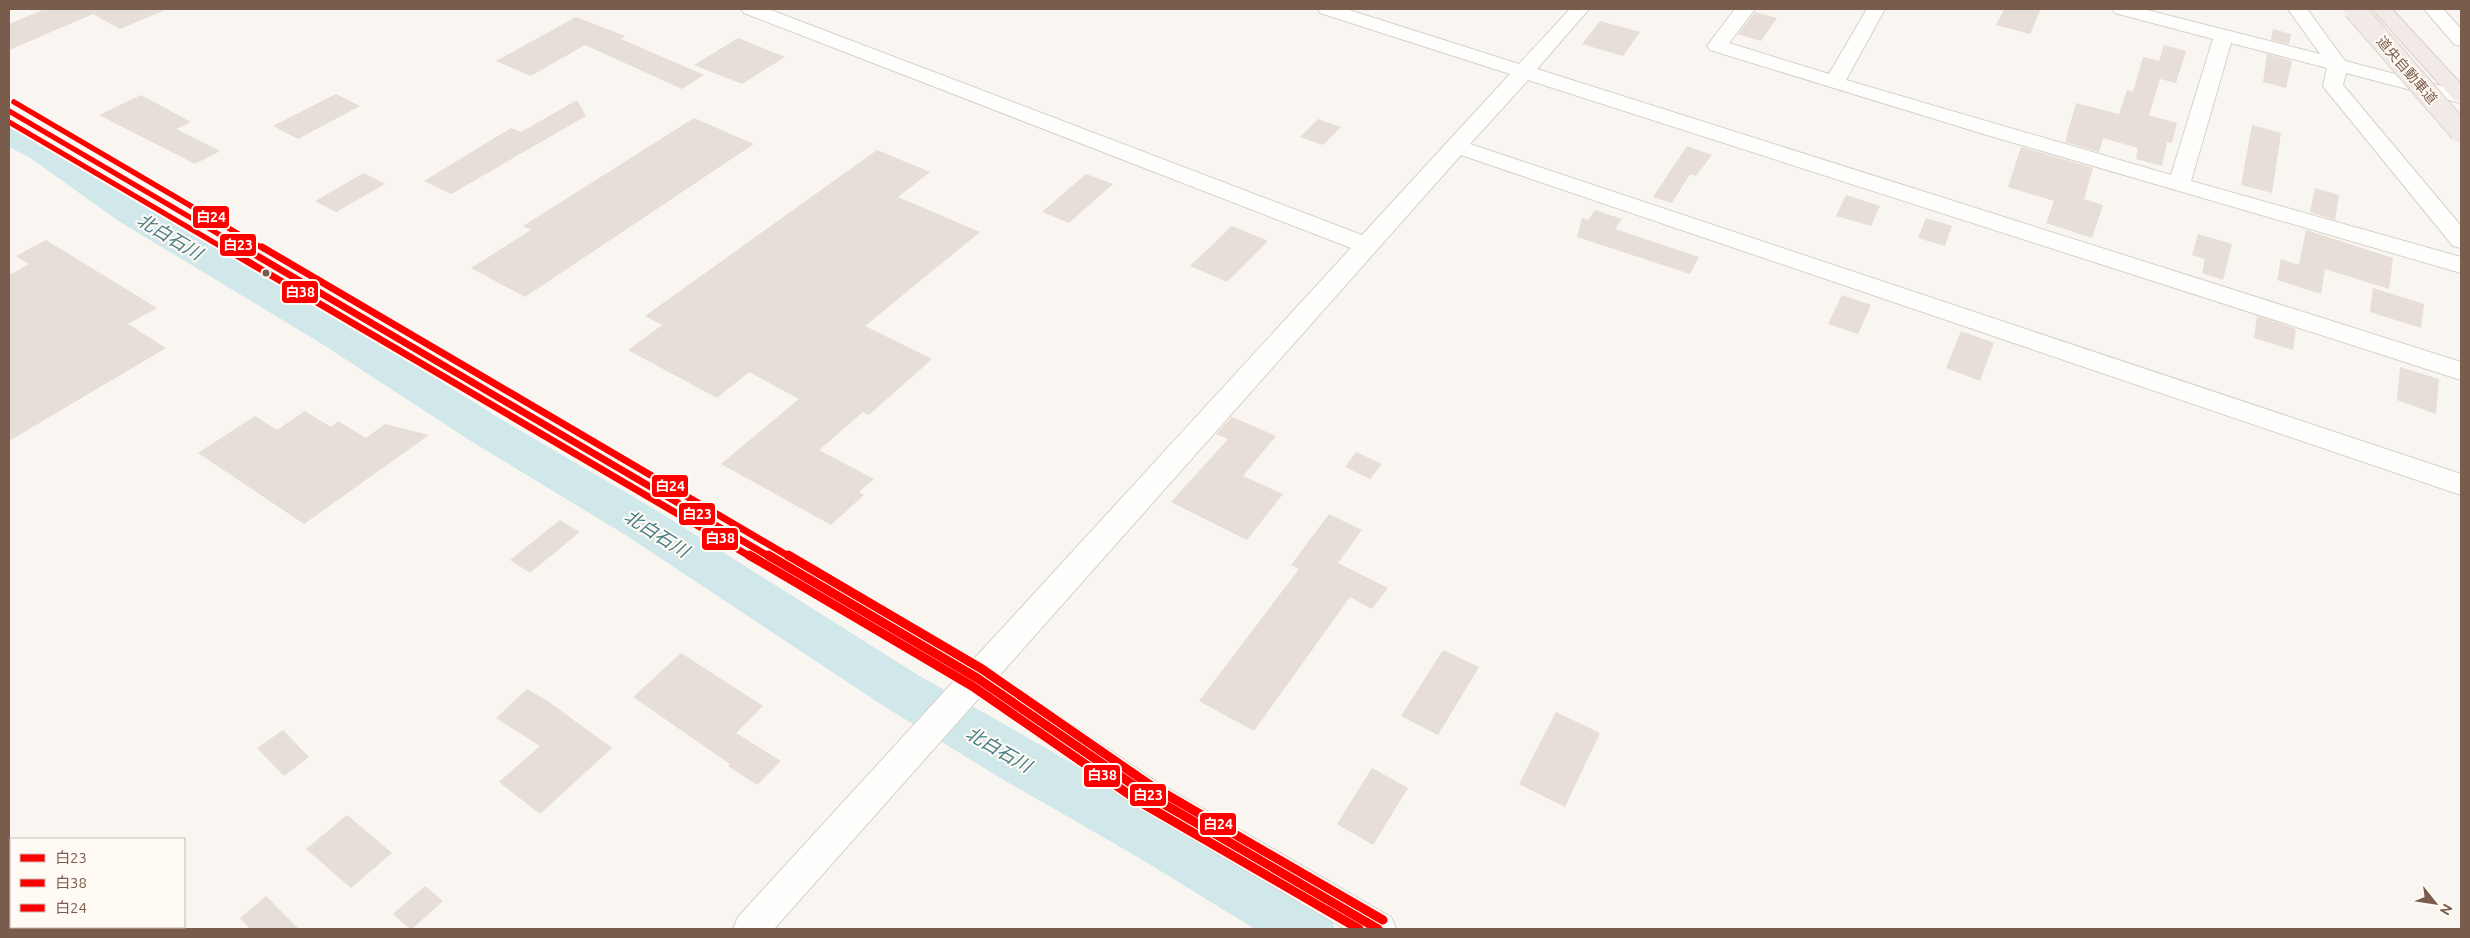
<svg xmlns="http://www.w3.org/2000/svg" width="2470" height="938" font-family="Ubuntu,'Noto Sans JP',sans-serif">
	<rect width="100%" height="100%" fill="#f9f5f0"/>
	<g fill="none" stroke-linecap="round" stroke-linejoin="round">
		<path fill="#d0e8ea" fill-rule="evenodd" d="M9,123L21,126L53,143L143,204L350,324L504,421L656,510L918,675L1327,909L1335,929H1255L1136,856L1002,779L882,705L624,534L474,443L322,344L117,220L29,157L9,147Z"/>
	</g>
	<path fill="#e6ded7" d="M45,9H167L120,29L93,14L9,50V24Z
		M2004,9H2041L2030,34L1996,25Z
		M1755,12L1777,18L1761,41L1738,34Z
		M576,17L625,36L621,39L704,75L682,89L585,45L531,76L496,61Z
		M1600,21L1640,32L1623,56L1582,44Z
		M2273,29L2291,34L2289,44L2271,40Z
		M738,38L785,57L742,84L694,65Z
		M2164,45L2186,51L2176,83L2160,79L2149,115L2177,123L2172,143L2167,142L2162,166L2136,159L2138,148L2103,138L2099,152L2065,142L2076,103L2119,114L2127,90L2133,92L2143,57L2159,61Z
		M2267,54L2292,61L2286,88L2263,82Z
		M336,94L360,106L298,139L273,126Z
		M141,95L191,122L176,129L220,151L195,164L99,115Z
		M577,100L586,116L451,194L424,181L511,128L521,132Z
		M694,118L754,144L525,297L471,268L531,230L523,226Z
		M1318,119L1341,127L1323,145L1300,137Z
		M2252,125L2281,133L2272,193L2241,185Z
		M1687,146L1712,155L1696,176L1690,174L1672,203L1653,197Z
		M2021,147L2093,168L2084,199L2103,205L2092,238L2046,223L2054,201L2008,187Z
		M877,150L930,172L898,197L980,232L865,326L932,359L869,415L863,412L819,450L874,479L859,492L864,495L831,525L721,464L799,399L749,372L717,398L628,350L662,325L645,316Z
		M364,173L385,184L336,212L315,201Z
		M1086,174L1113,184L1069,223L1042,212Z
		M2315,188L2339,195L2335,220L2310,212Z
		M1846,195L1880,206L1871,226L1836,216Z
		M1595,210L1622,219L1615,229L1699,257L1690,274L1577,237L1582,218L1588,220Z
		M1926,218L1952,226L1945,246L1918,238Z
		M1232,226L1268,241L1227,282L1190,266Z
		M2306,230L2393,258L2389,289L2325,269L2321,294L2277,280L2281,259L2299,265Z
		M2198,234L2232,244L2223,280L2202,273L2205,259L2192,255Z
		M46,240L157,308L128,324L166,348L9,441V275L29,264L16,256Z
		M2373,288L2424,304L2421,328L2370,312Z
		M1842,295L1871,305L1858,334L1828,324Z
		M2257,316L2296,329L2293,350L2254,338Z
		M1961,331L1994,343L1980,381L1946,368Z
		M2400,367L2439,379L2436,414L2397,400Z
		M305,411L331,427L338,421L366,438L385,424L429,435L304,524L198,453L255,416L277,430Z
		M1232,417L1276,436L1243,476L1283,494L1247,540L1171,502L1228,439L1216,434Z
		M1356,452L1382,464L1370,479L1345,467Z
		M1329,514L1362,530L1338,563L1388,588L1372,609L1350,597L1254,731L1199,701L1299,569L1291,565Z
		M560,520L580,532L530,573L510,560Z
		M1443,650L1479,667L1438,735L1401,716Z
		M681,653L763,706L736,733L781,761L757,785L728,766L730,764L633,697Z
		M527,689L549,702L612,748L540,814L499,782L540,746L496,718Z
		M1556,712L1600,733L1565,807L1519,784Z
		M283,730L309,757L284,776L257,748Z
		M1372,768L1408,788L1373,845L1337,824Z
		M347,815L392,853L351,888L306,849Z
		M425,886L443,901L412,929H410L393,914Z
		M266,896L299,929H250L240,918Z"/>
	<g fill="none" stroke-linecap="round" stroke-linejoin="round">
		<defs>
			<path id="minor" d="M741,9H768L1362,235L1510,74L1320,13L1318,9H1346L1519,64L1570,9H1589L1537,69L2461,362V380L1528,80L1470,144L2461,474V495L1461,155L999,676L1157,782L1391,917L1396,929H1345L1133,804L980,697L774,929H733L738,917L954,681L9,120V105L16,107L973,660L1351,248L744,13Z
				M1735,9H1755L1729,43L1829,74L1867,9H1885L1846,80L2171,175L2213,39L2115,13L2113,9H2143L2320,54L2288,9H2307L2345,61L2461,91V103L2346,73L2343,85L2461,226V248L2453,246L2326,90L2323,86L2327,68L2231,43L2191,181L2461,257V273L1987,135L1710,50L1707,46Z
				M2424,9H2443L2461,29V46L2454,44Z"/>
			<path id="highway" d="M2372,9H2392L2461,84V102L2454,100Z"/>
		</defs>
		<use href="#minor" stroke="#d7d1cb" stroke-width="2"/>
		<use href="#highway" stroke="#dad1cc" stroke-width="2"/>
		<use href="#minor" fill="#fefefd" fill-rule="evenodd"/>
		<use href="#highway" fill="#f2eae7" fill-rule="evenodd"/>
		<defs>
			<path id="highway-bridge" d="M2354,9L2461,132"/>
		</defs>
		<use href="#highway-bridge" stroke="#dad1cc" stroke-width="23" stroke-linecap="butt"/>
		<use href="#highway-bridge" stroke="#f2eae7" stroke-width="21"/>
		<defs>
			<path id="bus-1-far2" d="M9,111L244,249"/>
			<path id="bus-1-far1" d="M242,247L770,557"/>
			<path id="bus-1" d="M768,555L977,678L1145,793L1378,929"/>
			<path id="bus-2-far2" d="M9,122L225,249"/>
			<path id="bus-2-far1" d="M223,247L751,557"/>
			<path id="bus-2" d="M749,555L972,686L1140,802L1359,929"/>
			<path id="bus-3-far2" d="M14,102L264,249"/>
			<path id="bus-3-far1" d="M262,247L790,557"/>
			<path id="bus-3" d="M788,555L982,669L1150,785L1383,920"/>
		</defs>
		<use href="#bus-1-far2" stroke="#fffaf3" stroke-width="9"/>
		<use href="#bus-1-far1" stroke="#fffaf3" stroke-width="11"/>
		<use href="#bus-1" stroke="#fffaf3" stroke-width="12"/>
		<use href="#bus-2-far2" stroke="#fffaf3" stroke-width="9"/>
		<use href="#bus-2-far1" stroke="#fffaf3" stroke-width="11"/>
		<use href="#bus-2" stroke="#fffaf3" stroke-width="12"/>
		<use href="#bus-3-far2" stroke="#fffaf3" stroke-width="9"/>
		<use href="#bus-3-far1" stroke="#fffaf3" stroke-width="11"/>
		<use href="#bus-3" stroke="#fffaf3" stroke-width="12"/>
		<use href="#bus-1-far2" stroke="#f00" stroke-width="5.5"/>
		<use href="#bus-1-far1" stroke="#f00" stroke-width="7"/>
		<use href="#bus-1" stroke="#f00" stroke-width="9"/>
		<use href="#bus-2-far2" stroke="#f00" stroke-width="5.5"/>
		<use href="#bus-2-far1" stroke="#f00" stroke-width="7"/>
		<use href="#bus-2" stroke="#f00" stroke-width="9"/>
		<use href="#bus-3-far2" stroke="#f00" stroke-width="5.5"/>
		<use href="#bus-3-far1" stroke="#f00" stroke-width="7"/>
		<use href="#bus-3" stroke="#f00" stroke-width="9"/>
	</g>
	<circle fill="#7a5c4d" stroke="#fffaf3" stroke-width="2" cx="266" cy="273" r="4.5"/>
	<g text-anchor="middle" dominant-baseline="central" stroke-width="4" stroke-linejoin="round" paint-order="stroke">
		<g font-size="14" fill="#7a5c4d" stroke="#fffaf3">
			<text transform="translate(2407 70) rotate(49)">道央自動車道</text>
		</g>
		<g font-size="18" font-style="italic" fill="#437c86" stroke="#fffaf3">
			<text transform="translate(170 236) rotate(31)">北白石川</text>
			<text transform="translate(657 533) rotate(32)">北白石川</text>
			<text transform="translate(999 749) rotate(30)">北白石川</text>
		</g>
	</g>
	<g stroke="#fffaf3" stroke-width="2">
		<rect x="192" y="205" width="38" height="24" rx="5" fill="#f00"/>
		<rect x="219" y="233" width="38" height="24" rx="5" fill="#f00"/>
		<rect x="281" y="280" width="38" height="24" rx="5" fill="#f00"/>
		<rect x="651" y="474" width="38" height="24" rx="5" fill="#f00"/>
		<rect x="678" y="502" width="38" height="24" rx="5" fill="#f00"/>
		<rect x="701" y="527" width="38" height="24" rx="5" fill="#f00"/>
		<rect x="1083" y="764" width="38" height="24" rx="5" fill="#f00"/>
		<rect x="1129" y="783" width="38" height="24" rx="5" fill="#f00"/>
		<rect x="1199" y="812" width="38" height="24" rx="5" fill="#f00"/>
	</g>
	<g font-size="14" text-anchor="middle" font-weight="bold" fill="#fff">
		<text x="211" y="222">白24</text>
		<text x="238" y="250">白23</text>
		<text x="300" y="297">白38</text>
		<text x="670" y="491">白24</text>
		<text x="697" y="519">白23</text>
		<text x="720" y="543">白38</text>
		<text x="1102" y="780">白38</text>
		<text x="1148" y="800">白23</text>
		<text x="1218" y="829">白24</text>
	</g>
	<rect width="2470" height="938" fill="none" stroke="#7a5c4d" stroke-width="20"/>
	<rect x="10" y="838" width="175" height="90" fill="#fffaf3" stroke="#cabbb1"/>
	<rect x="20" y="854" width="25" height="8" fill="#ff0000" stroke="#cabbb1"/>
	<text x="55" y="863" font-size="15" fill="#7a5c4d">白23</text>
	<rect x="20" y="879" width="25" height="8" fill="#ff0000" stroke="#cabbb1"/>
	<text x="55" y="888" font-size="15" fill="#7a5c4d">白38</text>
	<rect x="20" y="904" width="25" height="8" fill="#ff0000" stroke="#cabbb1"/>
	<text x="55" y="913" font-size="15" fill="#7a5c4d">白24</text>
	<g transform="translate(2435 903) rotate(120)" stroke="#fffaf3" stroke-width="4" paint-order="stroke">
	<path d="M0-4L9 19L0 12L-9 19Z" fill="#7a5c4d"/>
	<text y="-8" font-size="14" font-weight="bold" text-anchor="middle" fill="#7a5c4d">N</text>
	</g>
</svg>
